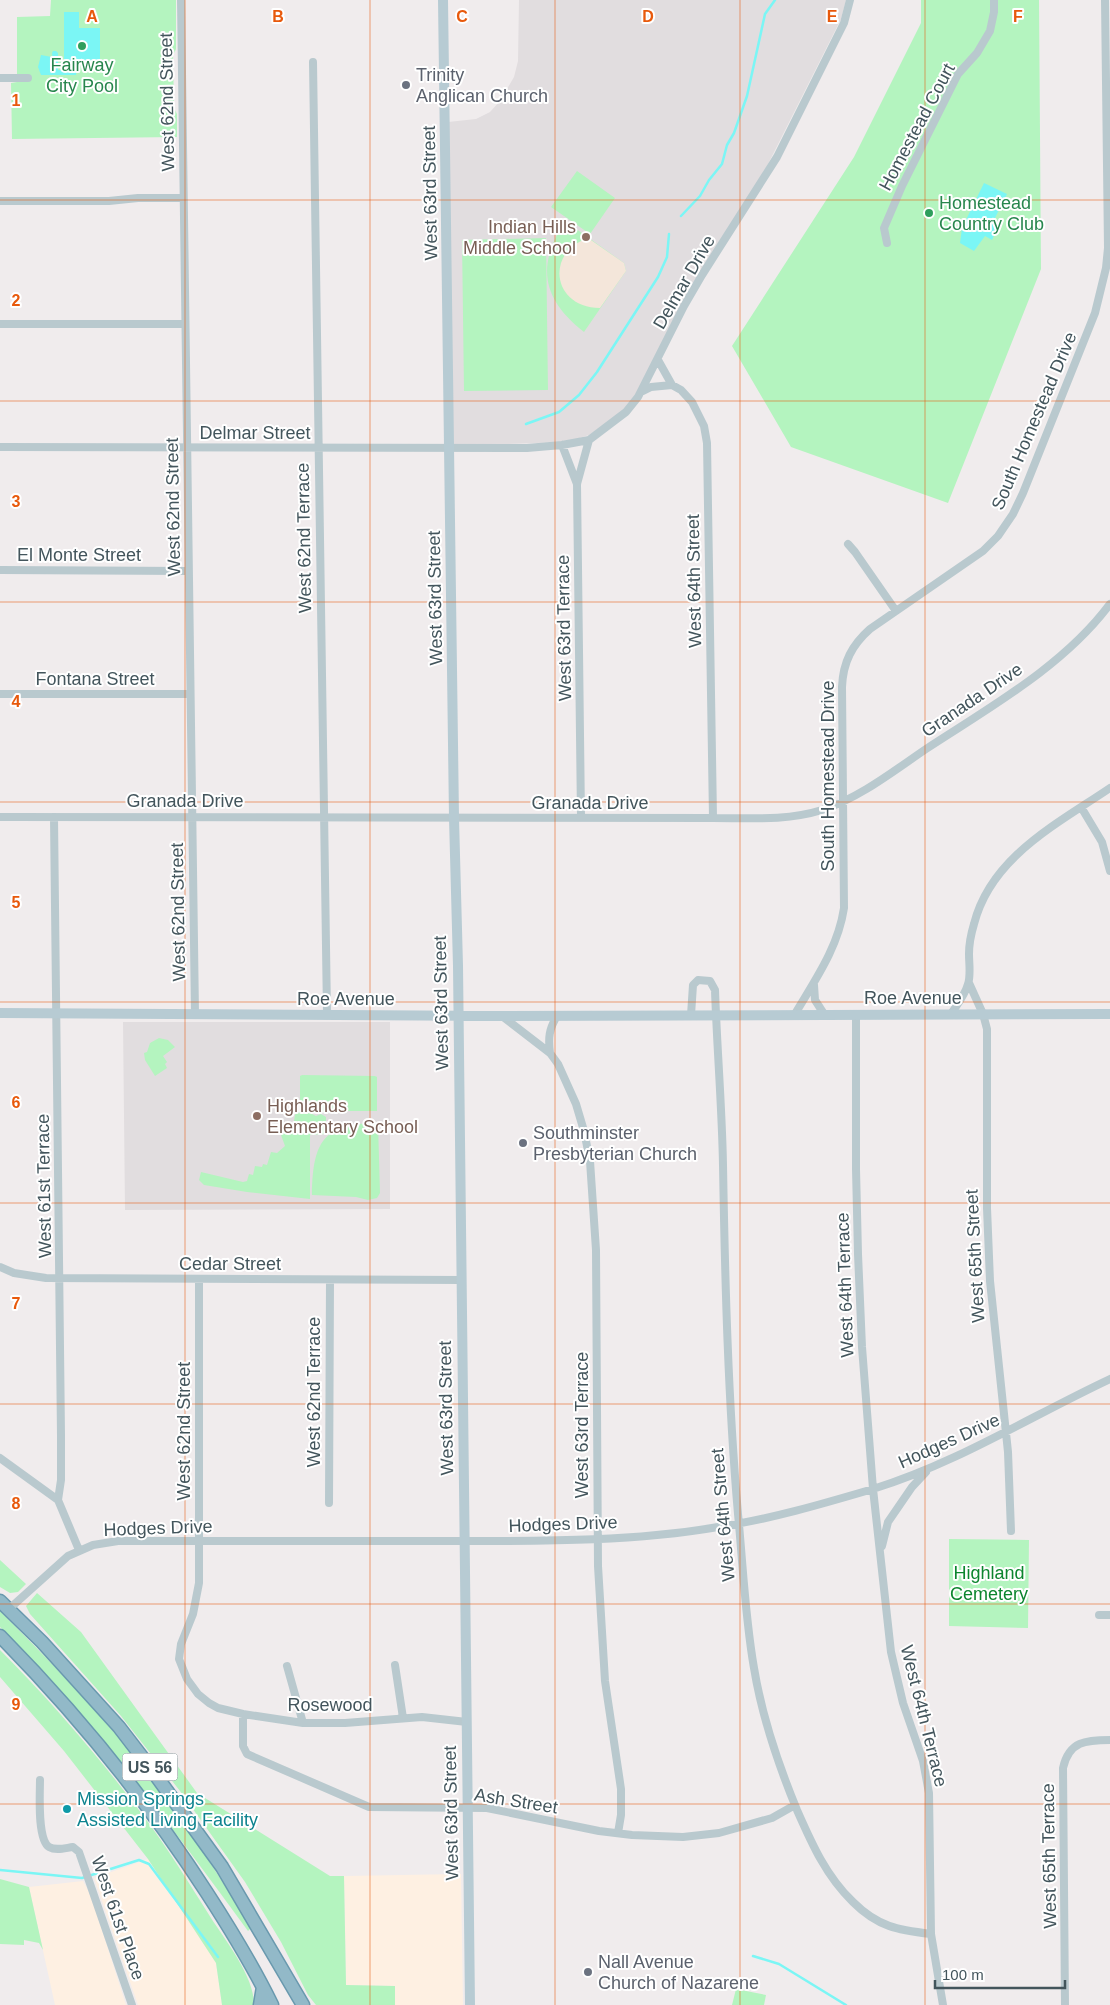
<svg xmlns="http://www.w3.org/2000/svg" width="1110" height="2005" font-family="Helvetica,sans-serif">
	<rect width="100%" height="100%" fill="#f0eced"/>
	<path fill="#fef0e2" d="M148,1859L216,1963L222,2005H138L94,1878Z
		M461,1874L463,2005H395V1986L346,1985L344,1876Z
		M83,1881L91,1896L126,2005H55L29,1887Z"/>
	<path fill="#e1dddf" d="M519,0H846L841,19L767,166L636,395L622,412L589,435L567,442L452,446L448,122L476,119L490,112L500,101L514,77L518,61Z
		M123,1022H390V1209L125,1210Z"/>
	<path fill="#b4f4bf" d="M51,0H176V49L173,56L174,108L177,114V137L12,139L11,83L17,82V17L50,16Z
		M921,0H1039L1041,269L948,503L791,447L732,346L854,157L921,23Z
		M577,171L615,198L590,234L551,207Z
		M565,221L624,263L626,271L584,332C542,299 536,266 565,221Z
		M546,238L548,390L464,391L462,240Z
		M159,1038L168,1040L175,1047L163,1056L167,1062L165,1064L167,1068L155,1076L145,1060L144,1053L147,1052L150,1043Z
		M302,1075L375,1076L377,1077V1111H300V1076Z
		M297,1112L310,1113L316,1116L321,1114L326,1117V1134L310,1135V1199L247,1192L204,1185L199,1180L201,1172L243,1182L247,1181L249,1174L253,1175L255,1166L262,1167L263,1164L267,1165L271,1152L277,1153L285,1146L281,1135L287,1130L292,1133L295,1115Z
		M378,1123L380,1193L377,1198L368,1200L356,1197L312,1195C313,1143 322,1123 378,1123Z
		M949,1539L1029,1540L1028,1628L949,1626Z
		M0,1560L26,1584L18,1592L10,1593L0,1587Z
		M37,1593L81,1632L197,1793L330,1876H344L346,1985L395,1986V2005H316L308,1995L281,1942L245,1882L180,1791L121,1716L30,1614L26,1606Z
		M0,1611C45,1656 88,1701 129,1750C174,1806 214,1867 251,1928L248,1931C170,1825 94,1719 0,1627Z
		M0,1650C51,1701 98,1756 142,1814C167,1847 189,1883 211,1918C226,1941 255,1978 254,2005H222L216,1963L148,1859L64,1751L0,1677Z
		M0,1879L29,1887L43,1950L39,1943L24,1940V1945L0,1944Z
		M736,1989L766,1995L764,2005H732Z"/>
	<path fill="#f4e6da" d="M588,238L624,263L626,271L600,308C553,308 544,253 588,238Z"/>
	<path fill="#7bf6f5" d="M64,12H79V28H100V63H77L76,75H41L38,67L41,55L52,57L53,62L52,53L53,51H56L58,53V70H64Z
		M984,183L1007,194L994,220L1000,223L992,240L985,236L974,251L960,243L962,228Z"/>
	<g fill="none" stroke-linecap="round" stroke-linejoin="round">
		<path stroke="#7bf6f5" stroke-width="2.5" d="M681,216L700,196L709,180L722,164L727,145L734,133L747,96L765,14L775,0
			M526,424L559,412L579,395L597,372L658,277L667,257L669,234
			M0,1870L82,1878L139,1860L149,1864L218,1957
			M753,1956L779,1964L846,2005"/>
		<defs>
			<path id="trunk" d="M0,1601L42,1642L119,1727L149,1766L222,1867L303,2005
				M0,1636C78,1715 147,1800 207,1893C231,1930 253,1966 272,2005
				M260,2005L263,1987"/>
		</defs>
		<use href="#trunk" stroke="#6999ae" stroke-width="15"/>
		<path stroke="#b9c9ce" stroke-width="8" d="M181,0L195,1014
			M313,62L327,1014
			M0,78H28
			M0,201H109L138,198H183
			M887,243L884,228L902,186L958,74L977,53L990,31L994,12V0
			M0,324H185
			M658,360L672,385L681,390L692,402L704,426L707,443L713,818
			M643,391L651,387L672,385
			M562,445L577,484
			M0,447L527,448L562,445L589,440L626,412L638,397L684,306L702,275L777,157L844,23L850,0
			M848,544L855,552L896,611
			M0,570L188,571
			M0,694H190
			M1081,807L1102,842L1110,871
			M0,817L713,818C749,818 787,821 822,810C858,799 895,770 926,749C990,707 1064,666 1110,604
			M54,817L61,1435V1480L58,1500L79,1550
			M581,818L577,484L589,440
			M969,983L983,1014L987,1029V1208L990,1281L1008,1452L1011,1531
			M814,985L815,1000L824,1014
			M795,1014C815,980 838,948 844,908L842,687C843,662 852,645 870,629L983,551L998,536L1013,514L1023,493L1095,313L1106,268L1108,248L1105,0
			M951,1014C957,1005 965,995 968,984C971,975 969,964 969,954C969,944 971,934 974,924C991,857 1057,824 1110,788
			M691,1015L693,985L698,980L710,981L715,990C717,1049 722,1107 723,1165C725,1282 728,1398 738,1514C743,1565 745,1617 754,1668C762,1717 778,1764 797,1810C812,1844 826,1876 853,1902C878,1927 898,1930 931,1934
			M856,1015V1169L858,1254L862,1347L873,1489L891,1652L903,1703L923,1761L929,1793L931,1934L943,2005
			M502,1016L550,1053L558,1064L576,1104L584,1131L590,1161L596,1250L598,1566L605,1681L621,1789V1815L618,1833
			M550,1053C548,1038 549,1029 557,1016
			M0,1267L14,1273L46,1278L461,1280
			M199,1279V1583L193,1614L181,1644L179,1659L187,1679L198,1694L209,1703L218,1708L243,1714L303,1723H345L422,1717L467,1722
			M0,1458L58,1500
			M329,1503L330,1280
			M882,1546L888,1522L912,1487L926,1472
			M9,1609L68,1556L93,1545L118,1541C230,1541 341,1542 452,1541C541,1541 631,1542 718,1527C771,1519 822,1504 873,1489C957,1463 1031,1416 1110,1379
			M1099,1615H1110
			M395,1665L403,1718
			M287,1666L303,1723
			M243,1714V1746L247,1754L369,1807L487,1808L599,1831L632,1835L683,1837L719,1833L772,1818L795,1805
			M40,1780C40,1794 37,1839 49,1847C56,1851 65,1848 73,1847L79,1852L132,2005
			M1065,2005L1063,1768C1069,1741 1086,1740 1110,1740"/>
		<path stroke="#b7cbd3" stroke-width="10" d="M443,0L454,818L458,966L470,2005
			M0,1013L502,1016L1110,1014"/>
		<use href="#trunk" stroke="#92b9c8" stroke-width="12"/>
	</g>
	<path fill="none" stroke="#e8590c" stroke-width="1" stroke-opacity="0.55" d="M185,0V2005M370,0V2005M555,0V2005M740,0V2005M925,0V2005M0,200H1110M0,401H1110M0,602H1110M0,802H1110M0,1002H1110M0,1203H1110M0,1404H1110M0,1604H1110M0,1804H1110"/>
	<g fill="#2e9e5b" stroke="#fff" stroke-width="2">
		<circle cx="82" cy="46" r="5"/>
		<circle cx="929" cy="213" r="5"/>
	</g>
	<g fill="#6b7280" stroke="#fff" stroke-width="2">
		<circle cx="406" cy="85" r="5"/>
		<circle cx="523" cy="1143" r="5"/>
		<circle cx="588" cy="1972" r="5"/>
	</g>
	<g fill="#8d6e63" stroke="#fff" stroke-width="2">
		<circle cx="586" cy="237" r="5"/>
		<circle cx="257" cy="1116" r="5"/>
	</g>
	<circle fill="#0f9aa8" stroke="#fff" stroke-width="2" cx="67" cy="1809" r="5"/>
	<g text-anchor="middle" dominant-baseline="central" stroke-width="4" stroke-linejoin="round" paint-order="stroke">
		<rect fill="#fff" stroke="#7b888d" stroke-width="1" x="122.5" y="1753.5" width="55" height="27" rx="4"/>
		<g font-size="16" font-weight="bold" fill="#43555c">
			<text x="150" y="1767">US 56</text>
		</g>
		<g font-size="18" fill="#27864d" stroke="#fff">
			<text x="82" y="65">Fairway<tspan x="82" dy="21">City Pool</tspan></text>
			<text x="939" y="203" text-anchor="start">Homestead<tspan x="939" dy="21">Country Club</tspan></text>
		</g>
		<g font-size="18" fill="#5b616d" stroke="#fff" text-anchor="start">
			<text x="416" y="75">Trinity<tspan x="416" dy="21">Anglican Church</tspan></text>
			<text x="533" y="1133">Southminster<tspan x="533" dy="21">Presbyterian Church</tspan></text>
			<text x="598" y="1962">Nall Avenue<tspan x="598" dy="21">Church of Nazarene</tspan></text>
		</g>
		<g font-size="18" fill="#43555c" stroke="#fff">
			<text transform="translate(167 102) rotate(-91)">West 62nd Street</text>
			<text transform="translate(917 127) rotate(-62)">Homestead Court</text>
			<text transform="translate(430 193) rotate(-91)">West 63rd Street</text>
			<text transform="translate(684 282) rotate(-60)">Delmar Drive</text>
			<text transform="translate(1034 421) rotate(-67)">South Homestead Drive</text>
			<text x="255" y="433">Delmar Street</text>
			<text transform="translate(173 507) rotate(-91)">West 62nd Street</text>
			<text transform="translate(304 538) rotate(-91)">West 62nd Terrace</text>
			<text x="79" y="555">El Monte Street</text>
			<text transform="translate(694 581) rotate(-91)">West 64th Street</text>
			<text transform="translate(435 598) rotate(-91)">West 63rd Street</text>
			<text transform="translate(564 628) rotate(-91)">West 63rd Terrace</text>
			<text x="95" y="679">Fontana Street</text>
			<text transform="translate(972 700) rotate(-34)">Granada Drive</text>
			<text transform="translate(828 776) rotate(-90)">South Homestead Drive</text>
			<text x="185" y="801">Granada Drive</text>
			<text x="590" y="803">Granada Drive</text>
			<text transform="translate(178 912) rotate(-91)">West 62nd Street</text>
			<text x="913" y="998">Roe Avenue</text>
			<text x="346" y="999">Roe Avenue</text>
			<text transform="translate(441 1003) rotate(-91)">West 63rd Street</text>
			<text transform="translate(44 1186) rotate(-91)">West 61st Terrace</text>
			<text transform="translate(975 1256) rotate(-93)">West 65th Street</text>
			<text x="230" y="1264">Cedar Street</text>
			<text transform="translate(845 1285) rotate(-92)">West 64th Terrace</text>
			<text transform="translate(314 1392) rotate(-90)">West 62nd Terrace</text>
			<text transform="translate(446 1408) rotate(-91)">West 63rd Street</text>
			<text transform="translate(582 1425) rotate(-90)">West 63rd Terrace</text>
			<text transform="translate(184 1431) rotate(-90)">West 62nd Street</text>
			<text transform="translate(949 1441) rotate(-24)">Hodges Drive</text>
			<text transform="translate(723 1515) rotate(-95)">West 64th Street</text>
			<text transform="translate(563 1524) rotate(-2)">Hodges Drive</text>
			<text transform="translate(158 1528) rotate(-2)">Hodges Drive</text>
			<text x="330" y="1705">Rosewood</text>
			<text transform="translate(924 1716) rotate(76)">West 64th Terrace</text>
			<text transform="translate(516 1801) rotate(9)">Ash Street</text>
			<text transform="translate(451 1813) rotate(-91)">West 63rd Street</text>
			<text transform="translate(1049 1856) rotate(-91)">West 65th Terrace</text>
			<text transform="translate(118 1918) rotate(71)">West 61st Place</text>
		</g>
		<g font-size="18" fill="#785e54" stroke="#fff" text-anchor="end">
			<text x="576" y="227">Indian Hills<tspan x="576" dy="21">Middle School</tspan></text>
			<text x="267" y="1106" text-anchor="start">Highlands<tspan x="267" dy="21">Elementary School</tspan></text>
		</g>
		<g font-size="18" fill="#0c852e" stroke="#fff">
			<text x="989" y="1573">Highland<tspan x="989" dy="21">Cemetery</tspan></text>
		</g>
		<g font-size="18" fill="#0d838f" stroke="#fff" text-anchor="start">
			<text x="77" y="1799">Mission Springs<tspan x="77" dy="21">Assisted Living Facility</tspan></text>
		</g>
	</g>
	<g font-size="16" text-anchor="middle" font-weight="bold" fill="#e8590c" stroke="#fff" stroke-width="4" stroke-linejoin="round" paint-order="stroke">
		<text x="92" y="22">A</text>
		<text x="278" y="22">B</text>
		<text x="462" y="22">C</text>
		<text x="648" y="22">D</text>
		<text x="832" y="22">E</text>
		<text x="1018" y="22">F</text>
		<text x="16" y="106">1</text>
		<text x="16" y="306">2</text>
		<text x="16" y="507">3</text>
		<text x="16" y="707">4</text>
		<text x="16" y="908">5</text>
		<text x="16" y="1108">6</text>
		<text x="16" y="1309">7</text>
		<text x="16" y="1509">8</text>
		<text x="16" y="1710">9</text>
	</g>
	<path d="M935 1980v8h130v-8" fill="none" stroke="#43555c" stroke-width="2.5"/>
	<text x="942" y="1980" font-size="15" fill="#43555c" stroke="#ffffff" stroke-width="4" paint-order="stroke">100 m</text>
</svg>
